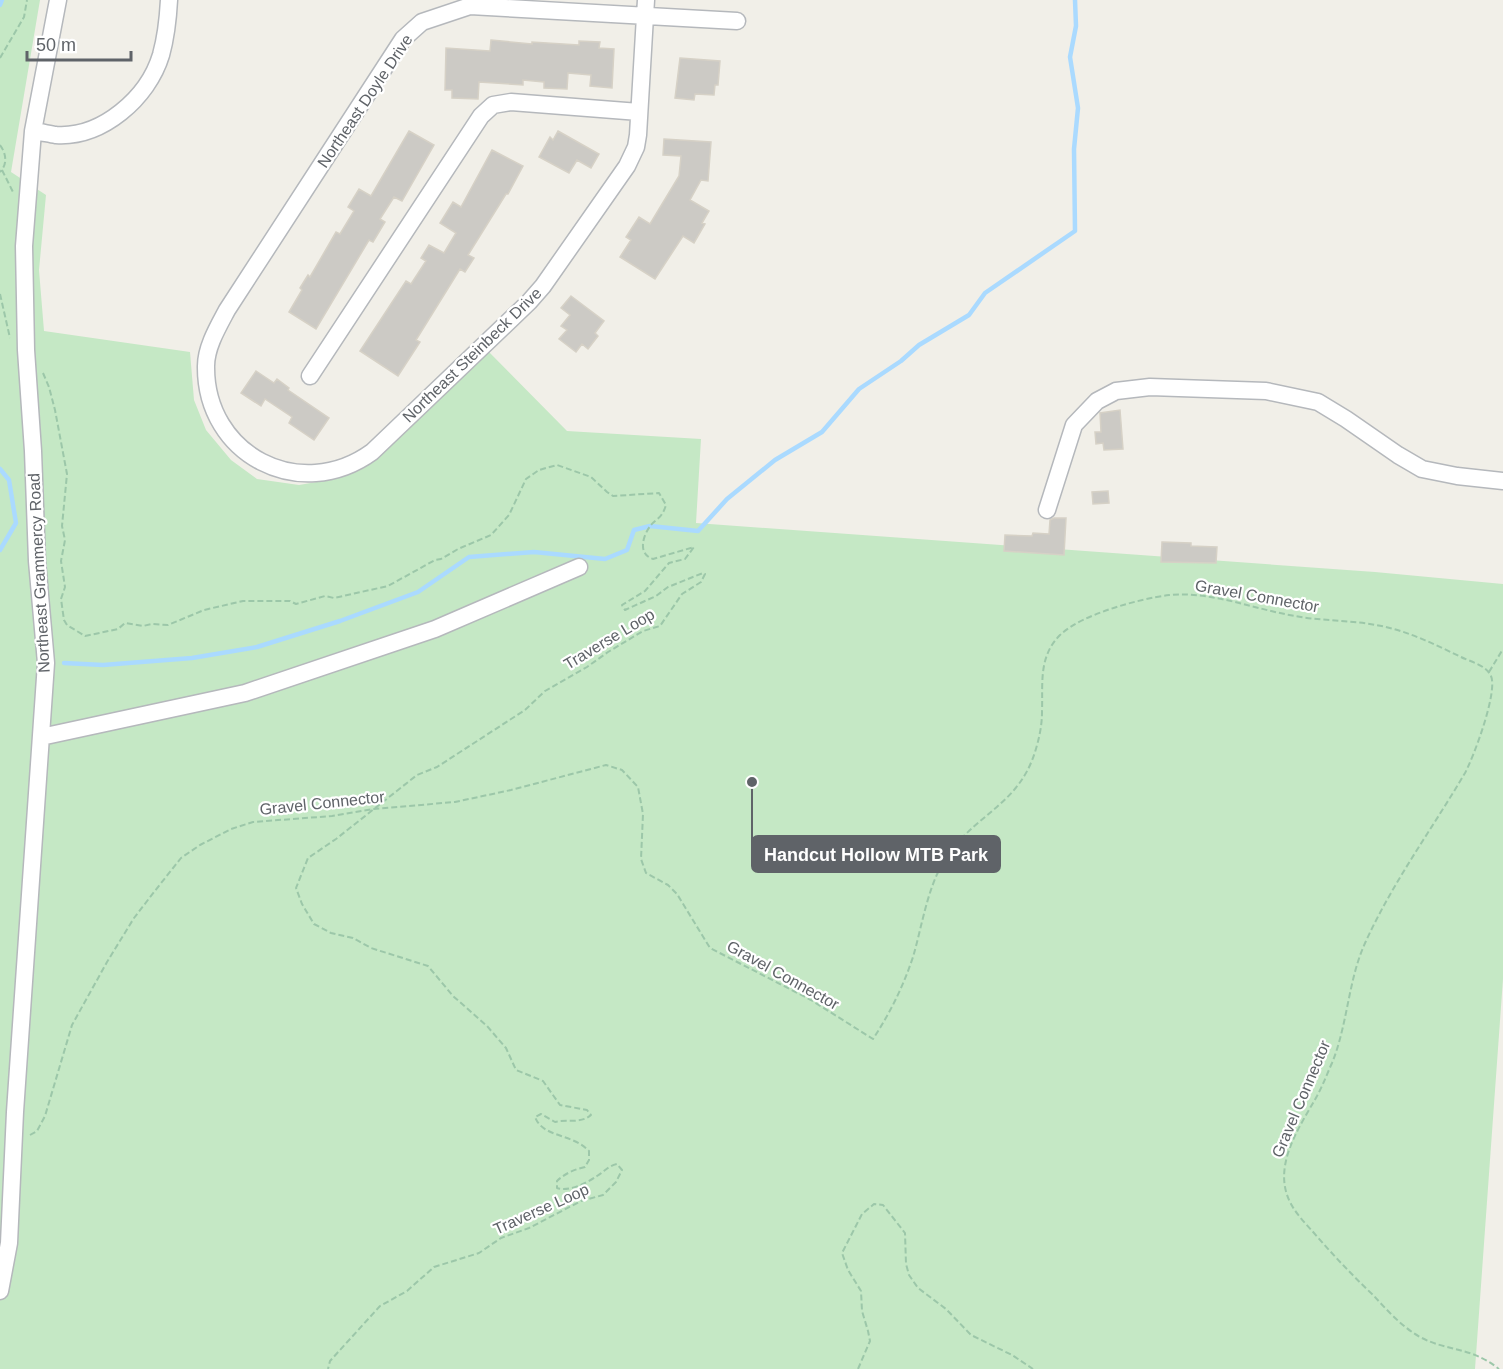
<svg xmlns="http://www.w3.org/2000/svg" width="1503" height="1369" font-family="Helvetica,sans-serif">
	<rect width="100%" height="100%" fill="#f1efe8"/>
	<path fill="#c5e8c5" d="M0,0H40L11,172L46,195L39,270L44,331L190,352L194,400L206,430L231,460L257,479L299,485L334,479L364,468L487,350L567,431L701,439L696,523L1375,572L1503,584V979L1475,1369H0Z"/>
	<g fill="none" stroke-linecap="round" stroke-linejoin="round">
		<path stroke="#aadaff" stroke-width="4.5" d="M0,5L2,0
			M0,469L9,480L16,523L0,550
			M64,663L103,665L192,658L257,647L340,621L418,592L469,557L534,552L605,559L627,550L634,530L650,526L698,531L727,499L775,460L822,432L859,389L901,361L919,345L969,315L985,293L1075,231L1074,149L1078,108L1070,57L1076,26L1075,0"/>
	</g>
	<path fill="#cccac5" stroke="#d6d1c6" stroke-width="1.5" d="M491,40L532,44V42L579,45V41L600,42L599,48L614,49L612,88L590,86L591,75L568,73L567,89L544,88V82L523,80V85L479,82L478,99L452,98V90H445L446,48L490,51Z
		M680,58L720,61L718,85H715L714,95L695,94L694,100L675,98Z
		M409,131L434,145L402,201L394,197L380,219L385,222L373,242L369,240L316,329L289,312L302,290L300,288L308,275L310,277L336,232L340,234L354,211L348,207L359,189L371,196Z
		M558,131L599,154L591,168L577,160L569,173L539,157L550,137L553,140Z
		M664,139L711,142L708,181L701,180L690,200L709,211L702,223L705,224L694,243L683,236L655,279L620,257L631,240L626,237L639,217L650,224L679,176L681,156L663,155Z
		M492,150L523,166L508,194H506L468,255L474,258L465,272L460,269L416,340L420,342L398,376L360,351L406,281L411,284L426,261L421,258L429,245L444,253L456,233L440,223L453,202L461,207Z
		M571,296L604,321L595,333L598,336L588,349L582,344L576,352L559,339L567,330L561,326L570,315L561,308Z
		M256,371L274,383L277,379L289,388L288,390L329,418L314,440L289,423L292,417L265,399L261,406L241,393Z
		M1120,410L1123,449L1104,450L1103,443L1096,444L1095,432H1101L1100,413Z
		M1108,491L1109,503L1093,504L1092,492Z
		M1054,518H1066L1064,555L1004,551L1005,535L1032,536L1033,533L1049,534L1050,520Z
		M1162,542L1191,543V546L1217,547L1216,563L1161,562Z"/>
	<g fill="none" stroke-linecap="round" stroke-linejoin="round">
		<defs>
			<path id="minor" d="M646,0L645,16L638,135L636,147L627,166L543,286L529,302L372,452C300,504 205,455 206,366C206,347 218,327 227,310L403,39L422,22L470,6L737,21
				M33,131C41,132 49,134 56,135C102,138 148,98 161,55C166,37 168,19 169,0
				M310,376L481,116L493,105L511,102L639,112
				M1047,510L1074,425L1097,401L1116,391L1150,387L1266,391L1318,402L1346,419L1398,455L1422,469L1457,476L1503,481
				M41,737L245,693L435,629L579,567
				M0,1291L9,1243L15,1112L46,663L37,561L33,451L26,350L24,246L33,131L58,0"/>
		</defs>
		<use href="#minor" stroke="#b5b8bc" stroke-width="19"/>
		<path stroke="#9cc7a9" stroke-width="2" stroke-dasharray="6 3" stroke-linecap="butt" d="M0,58L24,17L27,0
			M0,145C6,153 8,164 0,172
			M2,170L13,192
			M0,294L10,338
			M43,373L49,387L55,410L67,474L62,526L65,540L61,561L65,587L61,599L64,620L67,625L85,636L118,629L125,623L143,626L152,624L168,625L204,610L243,601H290L296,604L325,596L334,598L388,586L435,560L441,559L458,549L491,535L509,515L526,479L539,470L557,465L591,477L607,492L613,496L659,493L666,505C665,508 664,511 662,514C660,518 654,521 651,525C643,535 637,554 653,559L694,547L685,559L669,563L645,591L622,605L625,610L656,596L668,587L703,573L705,574L701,582L682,594L660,626L643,631L608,652L587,667L545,691L525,710L437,767L417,775L336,839L308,858L296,888L302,904L314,924L331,933L353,938L371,948L428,966L453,996L487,1026L506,1048L516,1070L543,1081L560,1105L587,1110L591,1115C581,1124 567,1119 555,1122L541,1114L535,1117C543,1138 572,1133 589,1151V1160L585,1167C575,1169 564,1174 557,1181V1188C569,1192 587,1183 597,1176C605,1171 608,1166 617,1164L622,1170L616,1182L603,1195L581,1201L529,1228L501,1238L479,1253L434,1267L407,1291L380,1306L330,1361L328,1369
			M1489,672L1503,649
			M30,1135L37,1131L45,1116L72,1025L107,962L134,918L154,892L181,858L200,845L231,829L253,822L332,816L373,809L455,802L511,790L606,765L622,770L638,787L643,814L641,859L646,873L668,885L677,894L710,948L811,1000L873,1039C890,1013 903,987 913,957C923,923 928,881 950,852C979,813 1019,803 1035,752C1039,739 1042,726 1042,712C1043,684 1038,657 1060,635C1082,614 1139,599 1169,595C1212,591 1253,609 1295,616C1321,621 1349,620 1376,625C1406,630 1434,644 1461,657C1471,662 1486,665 1491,676C1498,692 1474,756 1465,773C1432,829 1393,882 1366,941C1348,979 1348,1024 1332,1063C1327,1074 1323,1085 1317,1096C1299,1128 1271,1167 1291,1204C1297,1215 1306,1224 1314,1233C1333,1255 1352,1275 1373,1295C1387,1310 1402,1327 1420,1337C1448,1352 1470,1346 1499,1369
			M858,1369L870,1341L868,1331L862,1311L861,1291L848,1270L842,1253L862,1214L874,1204L883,1205L905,1233L906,1264L909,1275L918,1288L946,1309L971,1335L1012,1355L1033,1369"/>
		<use href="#minor" stroke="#fff" stroke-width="16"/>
	</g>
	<g text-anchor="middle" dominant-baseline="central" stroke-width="4.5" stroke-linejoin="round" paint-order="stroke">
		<g font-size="16" fill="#5f6368" stroke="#fff">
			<text transform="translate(365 101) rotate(-56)">Northeast Doyle Drive</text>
			<text transform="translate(472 355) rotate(-44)">Northeast Steinbeck Drive</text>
			<text transform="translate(39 573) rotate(-93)">Northeast Grammercy Road</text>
			<text transform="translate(1257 596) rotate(10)">Gravel Connector</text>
			<text transform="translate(609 639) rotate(-31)">Traverse Loop</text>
			<text transform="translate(322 803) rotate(-6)">Gravel Connector</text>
			<text transform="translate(783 975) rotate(29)">Gravel Connector</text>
			<text transform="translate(1301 1099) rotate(-67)">Gravel Connector</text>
			<text transform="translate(541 1209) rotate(-24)">Traverse Loop</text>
		</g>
	</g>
	<path fill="none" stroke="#5f6368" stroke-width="2" d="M752 782L752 854"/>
	<circle fill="#5f6368" stroke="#fff" stroke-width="2" cx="752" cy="782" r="6"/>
	<rect fill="#5f6368" stroke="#5f6368" stroke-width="2" x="752" y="836" width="248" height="36" rx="6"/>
	<g font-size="18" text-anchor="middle" font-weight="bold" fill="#fff">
		<text x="876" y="861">Handcut Hollow MTB Park</text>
	</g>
	<path d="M27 51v9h104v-9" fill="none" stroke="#5f6368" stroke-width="3"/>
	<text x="36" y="51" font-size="18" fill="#5f6368" stroke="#ffffff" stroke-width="4.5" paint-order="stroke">50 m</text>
</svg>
